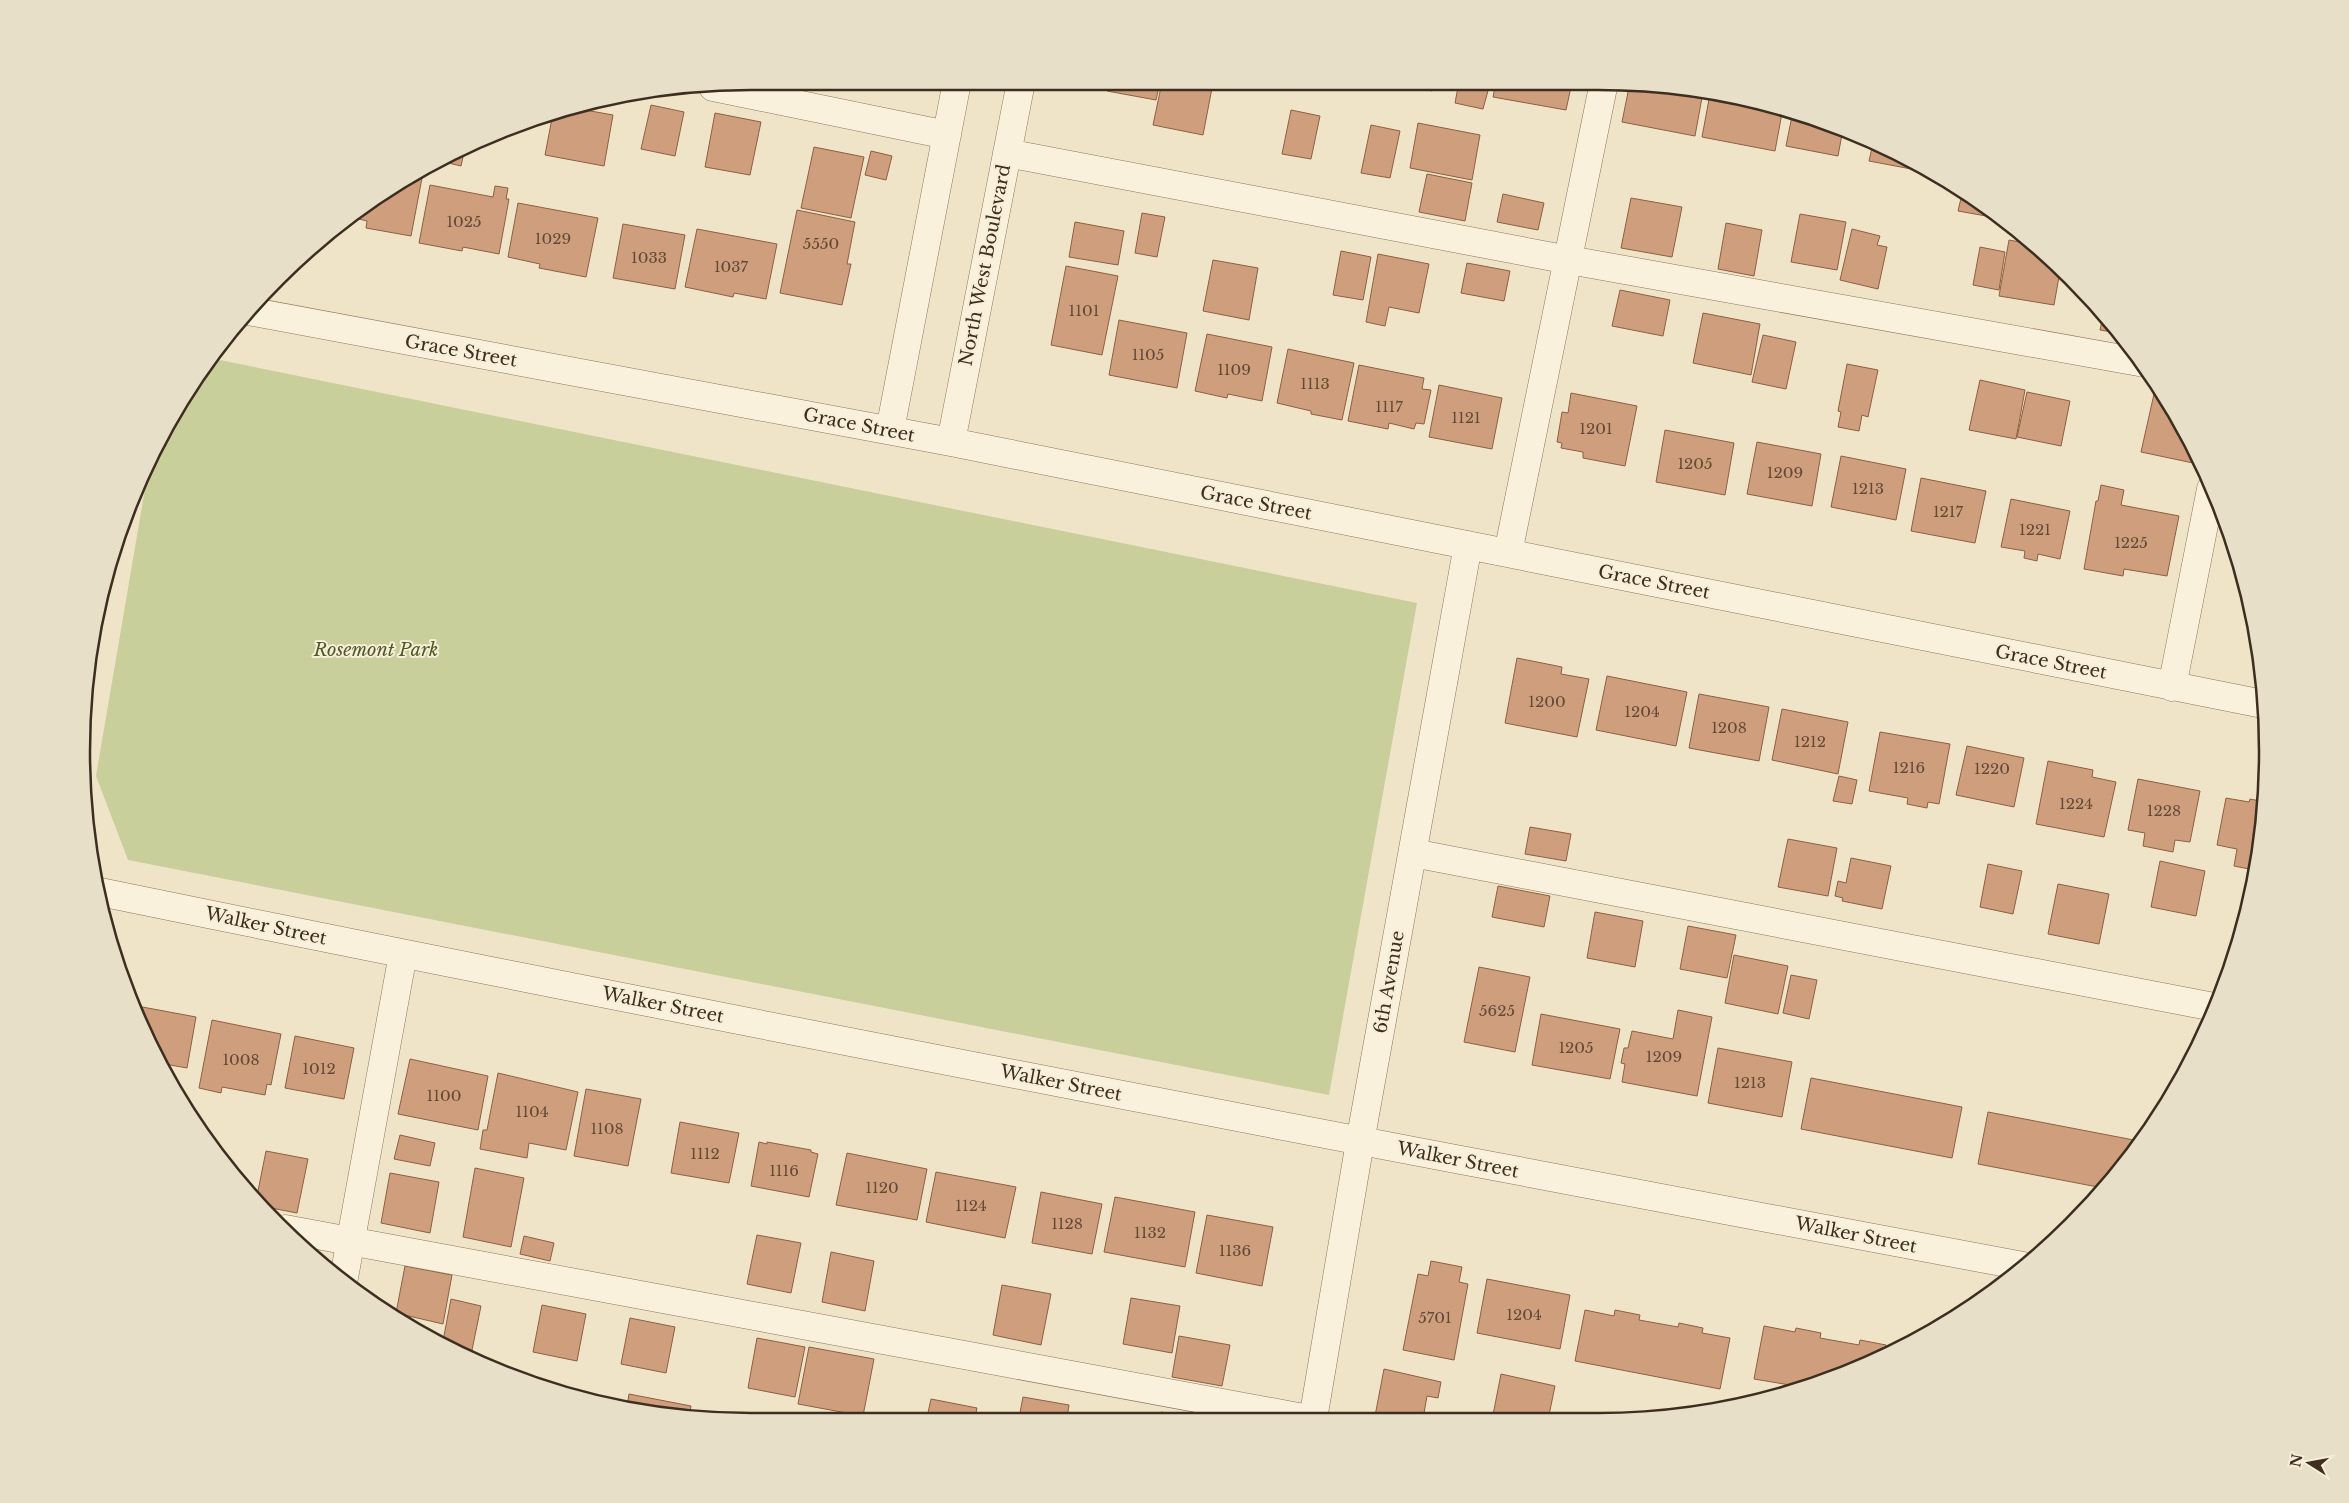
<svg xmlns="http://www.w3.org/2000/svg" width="2349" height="1503" font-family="'Libre Baskerville',serif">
	<rect width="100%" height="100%" fill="#f0e4c8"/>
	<path fill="#c9cf9b" d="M210,358L1417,603L1329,1095L128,860L96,776L149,465L171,417Z"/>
	<path fill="#cf9f7d" stroke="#8d5f41" d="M1108,87H1159L1156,100L1107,91Z
		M1161,87L1212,88L1203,135L1153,125Z
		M1419,87H1433L1432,91Z
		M1458,87H1489L1483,109L1455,103Z
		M1495,87H1571L1566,110L1493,97Z
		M1629,87H1685L1703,92L1695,136L1622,122Z
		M1710,94L1782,113L1775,151L1702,137Z
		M651,105L684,112L675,156L641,149Z
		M574,108L613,115L604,166L545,155L553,113Z
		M1291,110L1320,116L1311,159L1282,154Z
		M715,113L761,122L750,175L705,167Z
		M1792,116L1843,129L1838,156L1786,146Z
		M1418,123L1480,135L1472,180L1410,168Z
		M1371,125L1400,131L1390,178L1361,173Z
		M1873,143L1922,171L1869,161Z
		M814,147L864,157L851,218L801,208Z
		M871,151L892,156L886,180L865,175Z
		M464,152L461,166L444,162Z
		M1427,174L1472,183L1465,221L1419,212Z
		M415,176L422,178L411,236L366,228L367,221L351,217L379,194Z
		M430,185L493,197L495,186L508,188L506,199H509L499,254L463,247L462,251L419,243Z
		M1503,194L1544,203L1538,230L1497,222Z
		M1962,194L1987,209L1986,216L1958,211Z
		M1631,198L1682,207L1672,257L1621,248Z
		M518,203L598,218L586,277L539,268L540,264L508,257Z
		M797,210L855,222L847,264H851L842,305L780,293Z
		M1142,213L1165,217L1157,257L1135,253Z
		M1800,214L1846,222L1837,270L1791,262Z
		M1075,222L1124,231L1118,265L1069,257Z
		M1726,223L1762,230L1754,276L1718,269Z
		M623,224L685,235L675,289L613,278Z
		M697,229L777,244L766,299L734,293L733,297L685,287Z
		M1852,229L1880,236L1877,245L1887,247L1878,289L1840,280Z
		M2009,240L2031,244L2060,271L2054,305L1999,296Z
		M1980,247L2005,252L1999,290L1973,285Z
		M1341,251L1371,257L1363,300L1333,295Z
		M1378,254L1429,264L1419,313L1389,307L1385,326L1366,322Z
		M1213,260L1258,268L1249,320L1203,311Z
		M1467,263L1510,271L1504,301L1461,293Z
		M1066,266L1118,276L1102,355L1051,345Z
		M1620,290L1670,300L1663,336L1612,326Z
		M2104,312L2118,333L2100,330Z
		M1703,313L1760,324L1751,375L1693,363Z
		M1119,320L1187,333L1177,388L1109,375Z
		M1207,334L1272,347L1262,401L1228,394L1227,398L1195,391Z
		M1763,335L1796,342L1786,389L1752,382Z
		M1288,349L1354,363L1342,420L1311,414V411L1277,403Z
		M1847,364L1878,370L1868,417L1862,415L1859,431L1838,427L1841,412L1838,411Z
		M1359,365L1424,378L1422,389L1431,390L1424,424L1416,423L1414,429L1389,423L1388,429L1348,421Z
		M1980,380L2025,390L2016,439L1969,430Z
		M1439,385L1502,398L1492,449L1429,437Z
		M2027,392L2070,401L2061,446L2017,437Z
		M1571,393L1637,406L1625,466L1583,458V452L1561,448L1562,443L1557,442L1562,412L1568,413Z
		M2154,394L2163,396L2178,417L2195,454L2193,463L2141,452Z
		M1665,430L1734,443L1725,495L1656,482Z
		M1757,442L1821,454L1812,506L1747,494Z
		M1841,456L1906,469L1896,520L1831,507Z
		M1921,478L1986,491L1975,543L1911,531Z
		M2101,485L2124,490L2121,505L2179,516L2167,576L2124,569L2123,576L2084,569L2096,501H2098Z
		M2011,499L2070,511L2060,559L2038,554L2037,561L2024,558L2025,551L2001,547Z
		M1517,658L1562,667L1561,674L1589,679L1577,737L1505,723Z
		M1607,676L1687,692L1676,746L1596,730Z
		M1699,694L1769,707L1759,761L1689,748Z
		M1782,709L1848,722L1838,774L1772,760Z
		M1880,732L1950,744L1939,804L1928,802L1927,808L1907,804L1908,798L1869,791Z
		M1967,746L2024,758L2014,807L1956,795Z
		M2048,761L2093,770L2092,777L2116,782L2104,837L2036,824Z
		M1839,776L1857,780L1852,804L1833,801Z
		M2138,779L2200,791L2190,842L2175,840L2173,852L2143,846L2145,833L2128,830Z
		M2226,798L2249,802L2250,799L2265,802L2254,870L2234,866L2237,849L2217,845Z
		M1530,827L1571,834L1566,861L1525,854Z
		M1788,839L1837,848L1828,896L1778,887Z
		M1851,858L1891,866L1882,909L1842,901L1843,898L1835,896L1838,881L1846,883Z
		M2160,861L2205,871L2196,916L2151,907Z
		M1988,864L2022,871L2013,914L1980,907Z
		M2058,884L2109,894L2099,944L2048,934Z
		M1498,886L1550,896L1544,927L1492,917Z
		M2246,886L2251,887L2245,925L2239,941L2234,940Z
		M1595,912L1643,921L1635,967L1587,958Z
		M1688,926L1736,935L1727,978L1680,969Z
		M1734,955L1788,966L1778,1014L1725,1003Z
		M1479,967L1530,977L1515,1052L1464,1042Z
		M1791,975L1817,980L1809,1019L1783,1013Z
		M137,1006L196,1017L187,1068L159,1063L150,1048L136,1009Z
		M1678,1010L1712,1017L1697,1096L1622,1082L1625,1064L1621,1063L1624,1048H1628L1632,1031L1673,1039Z
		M1541,1014L1620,1029L1610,1079L1532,1065Z
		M212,1020L281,1034L271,1085L267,1084L265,1095L222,1087L221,1093L199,1088Z
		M295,1036L354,1048L344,1099L285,1088Z
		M1718,1048L1792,1062L1782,1117L1708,1103Z
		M410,1059L488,1076L478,1130L398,1114Z
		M498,1073L578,1092L566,1150L529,1143L527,1158L480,1149L483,1130H487Z
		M1811,1078L1962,1107L1952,1158L1801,1129Z
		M586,1089L641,1099L628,1166L574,1156Z
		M1988,1112L2139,1141V1144L2129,1160L2103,1188L1978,1164Z
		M680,1122L739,1133L729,1183L671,1173Z
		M400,1135L435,1143L430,1166L394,1159Z
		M759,1142L767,1144V1142L811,1150V1152L818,1154L809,1197L751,1186Z
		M266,1151L308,1159L297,1213L261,1206L256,1201Z
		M847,1153L927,1169L917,1220L836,1205Z
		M475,1168L524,1178L511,1247L463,1237Z
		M936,1172L1016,1187L1005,1238L926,1222Z
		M390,1173L439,1182L430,1233L381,1223Z
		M1041,1192L1102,1204L1092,1254L1032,1243Z
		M1115,1197L1195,1212L1185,1267L1104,1252Z
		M1207,1215L1273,1227L1262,1286L1196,1273Z
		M757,1235L801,1243L791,1293L747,1284Z
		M524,1236L554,1243L550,1261L520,1254Z
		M831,1252L874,1261L865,1311L822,1302Z
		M1431,1261L1462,1267L1459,1282L1468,1284L1454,1360L1403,1350L1418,1274L1428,1276Z
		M405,1266L452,1275L443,1324L396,1313Z
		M1487,1279L1570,1295L1560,1349L1477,1333Z
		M1002,1285L1051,1294L1041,1345L993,1335Z
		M1131,1298L1180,1306L1172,1353L1123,1344Z
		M451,1299L481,1306L471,1355L443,1341Z
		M542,1305L586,1314L577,1361L533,1352Z
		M1585,1310L1614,1316L1615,1310L1640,1315L1639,1320L1678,1327L1679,1323L1703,1328L1702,1333L1730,1338L1720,1389L1575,1361Z
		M630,1318L675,1327L666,1373L621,1364Z
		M1764,1326L1795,1332L1796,1328L1821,1333L1820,1338L1859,1345L1860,1340L1886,1345L1885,1350L1895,1352L1802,1387L1754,1379Z
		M1179,1336L1230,1345L1222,1386L1172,1377Z
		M757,1338L805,1347L795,1397L748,1388Z
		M809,1347L874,1359L863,1416L798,1404Z
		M1384,1369L1441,1382L1438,1398L1427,1396L1423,1419H1390L1375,1416Z
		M1501,1374L1555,1386L1548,1420H1492Z
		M629,1394L691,1406L689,1416H664L627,1406Z
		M1023,1397L1069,1405L1067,1418H1019Z
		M931,1399L977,1408L975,1417H927Z
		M1161,1412L1195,1418H1160Z
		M1123,1414L1142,1418H1123Z"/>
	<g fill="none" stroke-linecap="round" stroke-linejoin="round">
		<defs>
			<path id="minor" d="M713,87L947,135
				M1007,153L1569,260L2139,362
				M248,311L951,442L2263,704
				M890,430L956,87
				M951,442L1020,87
				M1508,553L1603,87
				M2172,687L2211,489
				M1413,853L2214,1007
				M100,892C740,1023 1381,1146 2023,1266
				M285,1229L1309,1419
				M343,1283L403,954
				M1313,1419L1360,1142L1468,545"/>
		</defs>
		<use href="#minor" stroke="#8d765c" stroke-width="29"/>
		<use href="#minor" stroke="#faf1dc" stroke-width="28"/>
	</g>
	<g text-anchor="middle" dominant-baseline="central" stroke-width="4" stroke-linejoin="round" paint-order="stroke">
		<g font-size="15" fill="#624a37">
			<text x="464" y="221">1025</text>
			<text x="553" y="238">1029</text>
			<text x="821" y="243">5550</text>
			<text x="649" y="257">1033</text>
			<text x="731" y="266">1037</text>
			<text x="1084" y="310">1101</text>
			<text x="1148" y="354">1105</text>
			<text x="1234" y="369">1109</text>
			<text x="1315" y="383">1113</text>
			<text x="1389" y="406">1117</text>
			<text x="1466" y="417">1121</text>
			<text x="1596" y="428">1201</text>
			<text x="1695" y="463">1205</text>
			<text x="1785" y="472">1209</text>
			<text x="1868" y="488">1213</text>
			<text x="1948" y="511">1217</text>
			<text x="2035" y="529">1221</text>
			<text x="2131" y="542">1225</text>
			<text x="1547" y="701">1200</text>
			<text x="1642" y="711">1204</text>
			<text x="1729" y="727">1208</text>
			<text x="1810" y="741">1212</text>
			<text x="1909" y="767">1216</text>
			<text x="1992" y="768">1220</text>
			<text x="2076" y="803">1224</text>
			<text x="2164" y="810">1228</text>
			<text x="1497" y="1010">5625</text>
			<text x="1576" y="1047">1205</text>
			<text x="1664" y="1056">1209</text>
			<text x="241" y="1059">1008</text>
			<text x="319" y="1068">1012</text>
			<text x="1750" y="1082">1213</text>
			<text x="444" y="1095">1100</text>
			<text x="532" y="1111">1104</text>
			<text x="607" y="1128">1108</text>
			<text x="705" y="1153">1112</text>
			<text x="784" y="1170">1116</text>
			<text x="882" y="1187">1120</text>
			<text x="971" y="1205">1124</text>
			<text x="1067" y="1223">1128</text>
			<text x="1150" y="1232">1132</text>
			<text x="1235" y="1250">1136</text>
			<text x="1524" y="1314">1204</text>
			<text x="1435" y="1317">5701</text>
		</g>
		<g font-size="18" fill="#3d2e20" stroke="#f7eed8">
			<text transform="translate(985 265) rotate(-79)">North West Boulevard</text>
			<text transform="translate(461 351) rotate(10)">Grace Street</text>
			<text transform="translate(859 425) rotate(11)">Grace Street</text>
			<text transform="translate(1256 503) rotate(11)">Grace Street</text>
			<text transform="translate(1654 582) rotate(11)">Grace Street</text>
			<text transform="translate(2051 662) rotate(11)">Grace Street</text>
			<text transform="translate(266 926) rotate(12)">Walker Street</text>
			<text transform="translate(1389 982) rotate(-80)">6th Avenue</text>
			<text transform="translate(663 1005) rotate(11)">Walker Street</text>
			<text transform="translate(1061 1083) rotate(11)">Walker Street</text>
			<text transform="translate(1458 1160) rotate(11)">Walker Street</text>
			<text transform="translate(1856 1235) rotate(11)">Walker Street</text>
		</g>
		<g font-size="18" font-style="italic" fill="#4d5a26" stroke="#f7eed8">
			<text x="376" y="650">Rosemont Park</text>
		</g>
	</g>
	<path d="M0 0H2349V1503H0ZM751 90H1598A661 661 0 0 1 2259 751V752A661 661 0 0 1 1598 1413H751A661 661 0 0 1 90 752V751A661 661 0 0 1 751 90Z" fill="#e8dfc9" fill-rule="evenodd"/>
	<path fill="none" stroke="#3d2e20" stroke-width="2.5" d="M751 90H1598A661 661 0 0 1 2259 751V752A661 661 0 0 1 1598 1413H751A661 661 0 0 1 90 752V751A661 661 0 0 1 751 90Z"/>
	<g transform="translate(2309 1463) rotate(281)" stroke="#f7eed8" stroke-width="4" paint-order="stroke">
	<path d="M0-4L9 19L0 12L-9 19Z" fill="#3d2e20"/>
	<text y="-8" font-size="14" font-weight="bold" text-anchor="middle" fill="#3d2e20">N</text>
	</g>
</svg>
